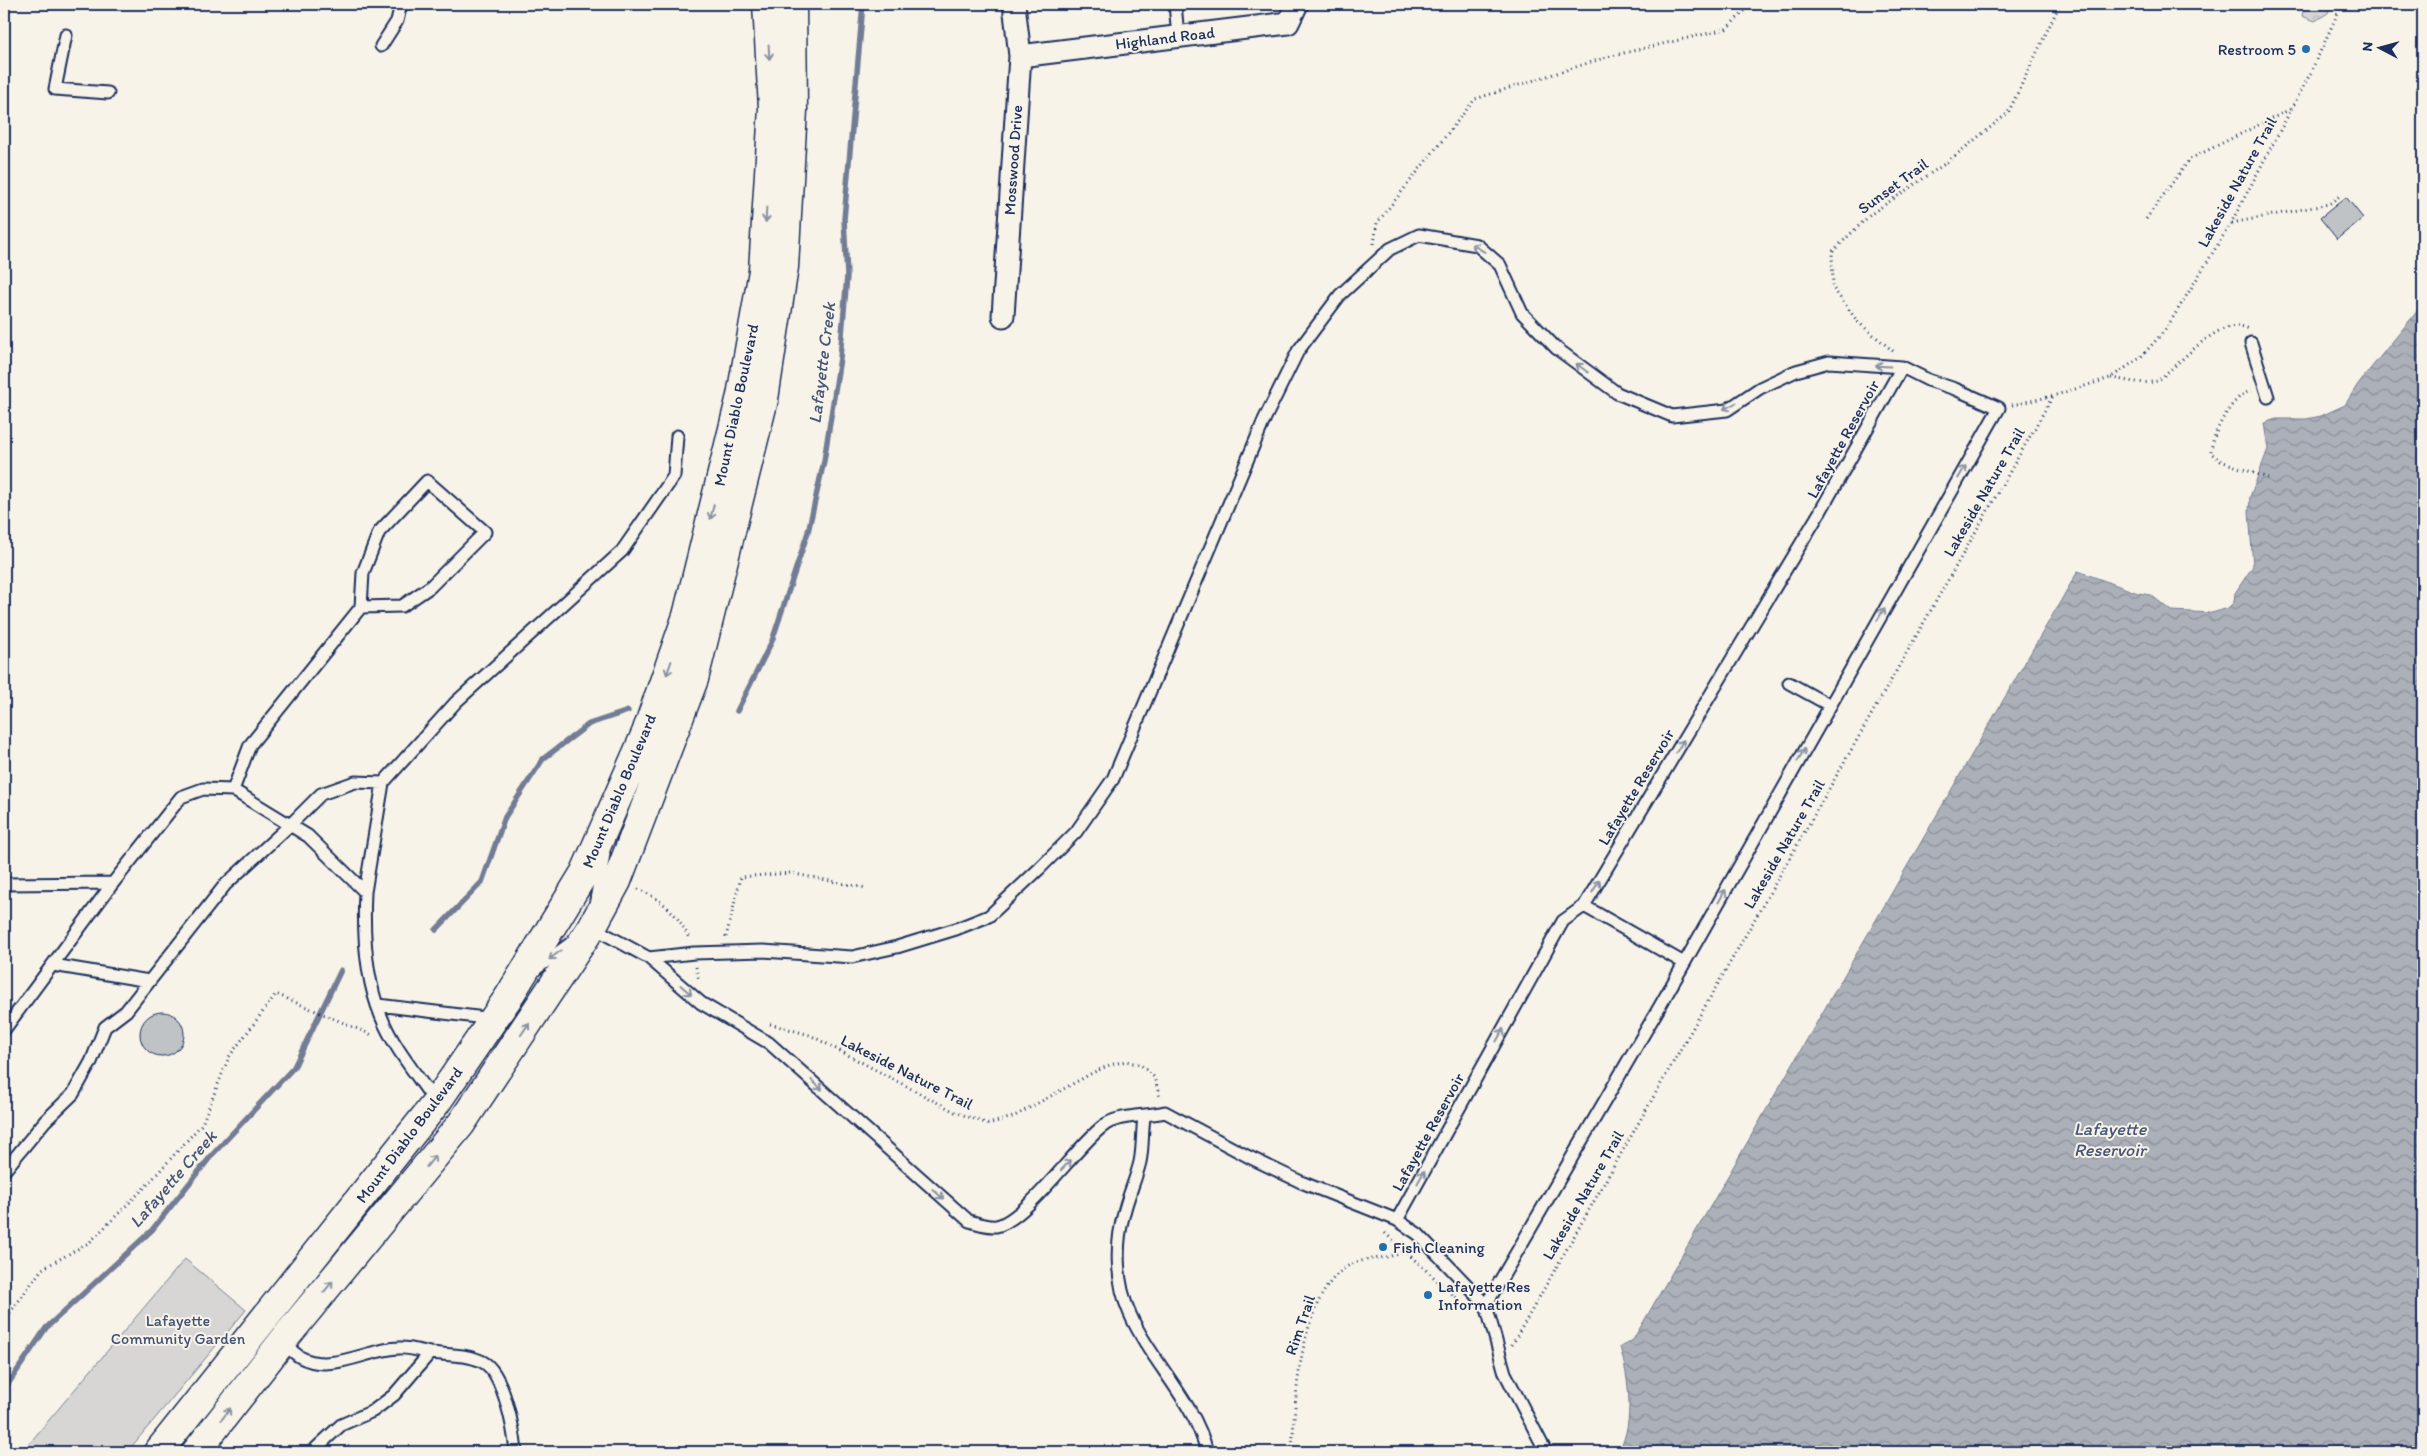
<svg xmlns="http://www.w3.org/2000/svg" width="2427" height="1456" font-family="Itim,sans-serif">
	<defs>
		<pattern id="forest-crowns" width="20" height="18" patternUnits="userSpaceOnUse" patternTransform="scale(1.25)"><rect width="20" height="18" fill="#d7d6d4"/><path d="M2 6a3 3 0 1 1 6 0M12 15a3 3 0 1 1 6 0" fill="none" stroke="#b8b8b8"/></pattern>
		<pattern id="water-waves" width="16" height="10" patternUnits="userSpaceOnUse" patternTransform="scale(1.25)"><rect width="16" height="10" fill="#acb0b9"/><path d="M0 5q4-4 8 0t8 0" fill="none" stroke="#8b909a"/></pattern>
	</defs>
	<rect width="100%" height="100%" fill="#f7f3e8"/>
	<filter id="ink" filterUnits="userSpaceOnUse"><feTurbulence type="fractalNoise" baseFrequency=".02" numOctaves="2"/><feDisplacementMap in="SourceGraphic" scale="10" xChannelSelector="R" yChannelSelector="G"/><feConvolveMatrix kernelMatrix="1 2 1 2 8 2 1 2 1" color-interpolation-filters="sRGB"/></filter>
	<g filter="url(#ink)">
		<path fill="url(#forest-crowns)" stroke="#798299" d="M2304,4H2331L2328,13L2315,21L2302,16Z"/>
		<path fill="#d7d6d4" stroke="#798299" d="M185,1259L246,1310L127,1452H22Z"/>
		<path fill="url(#water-waves)" stroke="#727c95" d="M2423,304V1452H1619C1635,1420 1629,1380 1620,1347L1633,1340L2078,571L2138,593L2151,595L2171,611L2212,613L2228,608L2234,602L2235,593L2253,566L2249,511L2250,497L2268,449L2264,423L2276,419H2306L2321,416L2345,405L2358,384Z"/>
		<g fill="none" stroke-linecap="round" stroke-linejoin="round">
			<path stroke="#727c95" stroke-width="5.5" d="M737,711L772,641L808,532L824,461L840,358L847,276L844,219L863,4
				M436,930L482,882L505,817L543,759L589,724L628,711
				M4,1390L46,1328L152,1230L212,1155L294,1067L341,970"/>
		</g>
		<path fill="#c0c3c5" stroke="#1b2f5e" d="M2346,197L2363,218L2337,239L2320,218Z
			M140 1034a22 22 0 1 1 44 0a22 22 0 1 1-44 0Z"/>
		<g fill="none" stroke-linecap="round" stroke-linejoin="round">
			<defs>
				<path id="service" d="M1175,4L1178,36
					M66,35L55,89L108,93
					M381,46L397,21L401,4
					M2251,343L2268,397
					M1789,683L1829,705
					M233,790L250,745L361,607L363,573L379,532L427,481L485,532L430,587L402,606L361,607
					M4,884L113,883
					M365,892L383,783L456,702L622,551L674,476L677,436
					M596,900L604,854
					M1584,906L1684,963
					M592,927L649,958L701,1003L769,1043L969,1221C977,1223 988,1227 996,1226C1025,1221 1076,1147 1102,1127C1117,1114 1145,1117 1165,1112L1249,1157L1301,1182L1397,1220L1418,1234L1486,1305L1505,1373L1546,1452
					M649,958L694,953L763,951L852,957L897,947L956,929L989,916L1039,869L1076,832L1113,779L1265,418L1298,351L1340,295L1390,249L1419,235L1477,245L1500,265L1522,313L1556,348L1617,393L1672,416L1727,410L1760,388L1796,371L1829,362L1902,367L1928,380L1955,389L1999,408L1660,1006L1486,1305
					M53,965L149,981
					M536,969L571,943
					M378,1005L493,1019
					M4,1030L113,883L181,797L203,789L233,790L290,825L321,794L355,782L383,783
					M1144,1117C1142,1132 1143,1148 1140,1162C1136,1179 1128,1196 1124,1213C1115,1245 1116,1283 1130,1314C1151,1362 1194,1400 1207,1452
					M4,1171L45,1121L73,1094L91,1062L105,1027L126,1011L225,885L290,825L308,836L365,892C363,933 365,977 381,1016C393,1047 417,1075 436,1103
					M1397,1220L1563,921L1584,906L1820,512L1902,367
					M282,1343C288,1347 294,1353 300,1357C331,1374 367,1349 399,1348C409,1347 420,1351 430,1353
					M312,1452L341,1425L373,1411L394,1395L430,1353C447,1355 467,1354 483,1362C504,1373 514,1431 516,1452"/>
				<path id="minor" d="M1020,56L1288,23L1297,4
					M1003,316L1020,56L1014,4"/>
				<path id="secondary" d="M158,1452L436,1103L508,998L585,872L646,733L687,616L741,396L763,271L773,108L767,4
					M196,1452L289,1333L461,1124L592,927L617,881L694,679L764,399L784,267L793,110L792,4"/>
			</defs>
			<use href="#service" stroke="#1b2f5e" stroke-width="15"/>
			<use href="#minor" stroke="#1b2f5e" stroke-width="25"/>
			<use href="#secondary" stroke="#1b2f5e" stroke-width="31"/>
			<path stroke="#1b2f5e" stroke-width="3" stroke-dasharray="1 4" stroke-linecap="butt" d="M2146,219L2190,159L2291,109
				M2232,223L2329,204L2341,195
				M1374,244L1377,223L1475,99L1607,57L1726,29L1752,4
				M1893,351L1858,322L1833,288L1832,252L1871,214L1946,163L2008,113L2060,4
				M2111,378C2125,380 2143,385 2157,381C2161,379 2165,374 2169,371C2188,355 2223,315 2249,329
				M2252,391C2233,393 2211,435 2211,453L2221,461L2268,478
				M2012,405L2053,396L2110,378L2140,358L2166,329L2231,223L2310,74L2342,4
				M638,889C660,898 680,915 689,939
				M726,937L741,877L790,873L866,888
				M696,967L699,980
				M770,1024L810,1035L955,1112L988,1124L1013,1117L1094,1072L1110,1065L1126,1061L1141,1065L1154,1077L1160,1098
				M1385,1233L1460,1301
				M4,1321L42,1269L90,1242L147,1185L202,1124L229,1057L276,994L372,1035
				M1512,1345L2053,396
				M1292,1452C1295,1401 1299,1300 1345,1268C1363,1255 1387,1262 1407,1250"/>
			<use href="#service" stroke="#f7f3e8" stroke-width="11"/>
			<use href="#minor" stroke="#f7f3e8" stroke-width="21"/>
			<use href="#secondary" stroke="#f7f3e8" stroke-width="28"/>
		</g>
		<defs><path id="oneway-shaft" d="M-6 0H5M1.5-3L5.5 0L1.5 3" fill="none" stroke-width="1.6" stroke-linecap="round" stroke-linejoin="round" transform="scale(1.25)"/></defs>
		<g stroke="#8991a3">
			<use href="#oneway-shaft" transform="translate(769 52) rotate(87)"/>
			<use href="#oneway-shaft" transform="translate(766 215) rotate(93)"/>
			<use href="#oneway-shaft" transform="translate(1478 248) rotate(-149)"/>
			<use href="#oneway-shaft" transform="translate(1883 366) rotate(-177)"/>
			<use href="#oneway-shaft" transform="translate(1582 368) rotate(-143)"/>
			<use href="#oneway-shaft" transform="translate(1730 406) rotate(153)"/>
			<use href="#oneway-shaft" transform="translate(1962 472) rotate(-60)"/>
			<use href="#oneway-shaft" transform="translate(712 512) rotate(104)"/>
			<use href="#oneway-shaft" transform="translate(1881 614) rotate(-60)"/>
			<use href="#oneway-shaft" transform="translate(669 668) rotate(109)"/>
			<use href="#oneway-shaft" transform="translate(1680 746) rotate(-59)"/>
			<use href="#oneway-shaft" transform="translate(1801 755) rotate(-61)"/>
			<use href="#oneway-shaft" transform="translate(1596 886) rotate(-59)"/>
			<use href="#oneway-shaft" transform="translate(1722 896) rotate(-61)"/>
			<use href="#oneway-shaft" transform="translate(555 955) rotate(143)"/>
			<use href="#oneway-shaft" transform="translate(686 990) rotate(41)"/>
			<use href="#oneway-shaft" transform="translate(525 1029) rotate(-56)"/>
			<use href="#oneway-shaft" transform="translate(1500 1035) rotate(-61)"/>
			<use href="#oneway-shaft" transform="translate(817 1085) rotate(42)"/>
			<use href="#oneway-shaft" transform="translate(431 1161) rotate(-51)"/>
			<use href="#oneway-shaft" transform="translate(1066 1165) rotate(-46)"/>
			<use href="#oneway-shaft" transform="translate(1421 1177) rotate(-61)"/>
			<use href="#oneway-shaft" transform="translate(938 1194) rotate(42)"/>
			<use href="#oneway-shaft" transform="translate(328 1287) rotate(-51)"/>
			<use href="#oneway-shaft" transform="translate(226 1414) rotate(-52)"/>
		</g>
	</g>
	<g fill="#1f6fb2" stroke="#f7f3e8" stroke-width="2">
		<circle cx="2306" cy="49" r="5"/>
		<circle cx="1383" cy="1247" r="5"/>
		<circle cx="1428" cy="1295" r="5"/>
	</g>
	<g text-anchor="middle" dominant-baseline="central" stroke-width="4" stroke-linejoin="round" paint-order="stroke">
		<g font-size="16" fill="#1b2f5e" stroke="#f7f3e8">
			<text transform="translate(1165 38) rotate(-7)">Highland Road</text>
			<text transform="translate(1013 160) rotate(-86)">Mosswood Drive</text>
			<text transform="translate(2237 182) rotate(-61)">Lakeside Nature Trail</text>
			<text transform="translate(1893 186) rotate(-36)">Sunset Trail</text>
			<text transform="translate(736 405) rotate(-78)">Mount Diablo Boulevard</text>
			<text transform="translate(1843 439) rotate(-61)">Lafayette Reservoir</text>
			<text transform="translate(1984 492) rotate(-60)">Lakeside Nature Trail</text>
			<text transform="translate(1636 787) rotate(-59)">Lafayette Reservoir</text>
			<text transform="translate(619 791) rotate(-67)">Mount Diablo Boulevard</text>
			<text transform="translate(1784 844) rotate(-60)">Lakeside Nature Trail</text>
			<text transform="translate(907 1072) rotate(27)">Lakeside Nature Trail</text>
			<text transform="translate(1428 1132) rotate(-61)">Lafayette Reservoir</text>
			<text transform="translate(409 1135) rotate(-53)">Mount Diablo Boulevard</text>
			<text transform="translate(1583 1195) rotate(-60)">Lakeside Nature Trail</text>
			<text transform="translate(1300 1325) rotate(-71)">Rim Trail</text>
		</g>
		<g font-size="16" fill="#1b2f5e" stroke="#f7f3e8" text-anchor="start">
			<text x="2296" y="49" text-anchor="end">Restroom 5</text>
			<text x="1393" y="1247">Fish Cleaning</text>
			<text x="1438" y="1286">Lafayette Res<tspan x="1438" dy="18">Information</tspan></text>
		</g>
		<g font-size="16" fill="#415076" stroke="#f7f3e8">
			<text x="178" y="1320">Lafayette<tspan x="178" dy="18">Community Garden</tspan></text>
		</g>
		<g font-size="18" font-style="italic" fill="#465679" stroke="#f7f3e8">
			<text transform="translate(822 363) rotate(-83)">Lafayette Creek</text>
			<text x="2110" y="1129">Lafayette<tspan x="2110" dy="21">Reservoir</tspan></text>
			<text transform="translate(173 1179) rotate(-49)">Lafayette Creek</text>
		</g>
	</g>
	<rect width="2427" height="1456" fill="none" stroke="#f7f3e8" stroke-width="20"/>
	<rect x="10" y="10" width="2407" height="1436" fill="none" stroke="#1b2f5e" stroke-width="2" filter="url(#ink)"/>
	<g transform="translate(2380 48) rotate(276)" stroke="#f7f3e8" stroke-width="4" paint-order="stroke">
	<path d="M0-4L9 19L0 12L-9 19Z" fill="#1b2f5e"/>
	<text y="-8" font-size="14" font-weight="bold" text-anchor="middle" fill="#1b2f5e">N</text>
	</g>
</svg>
